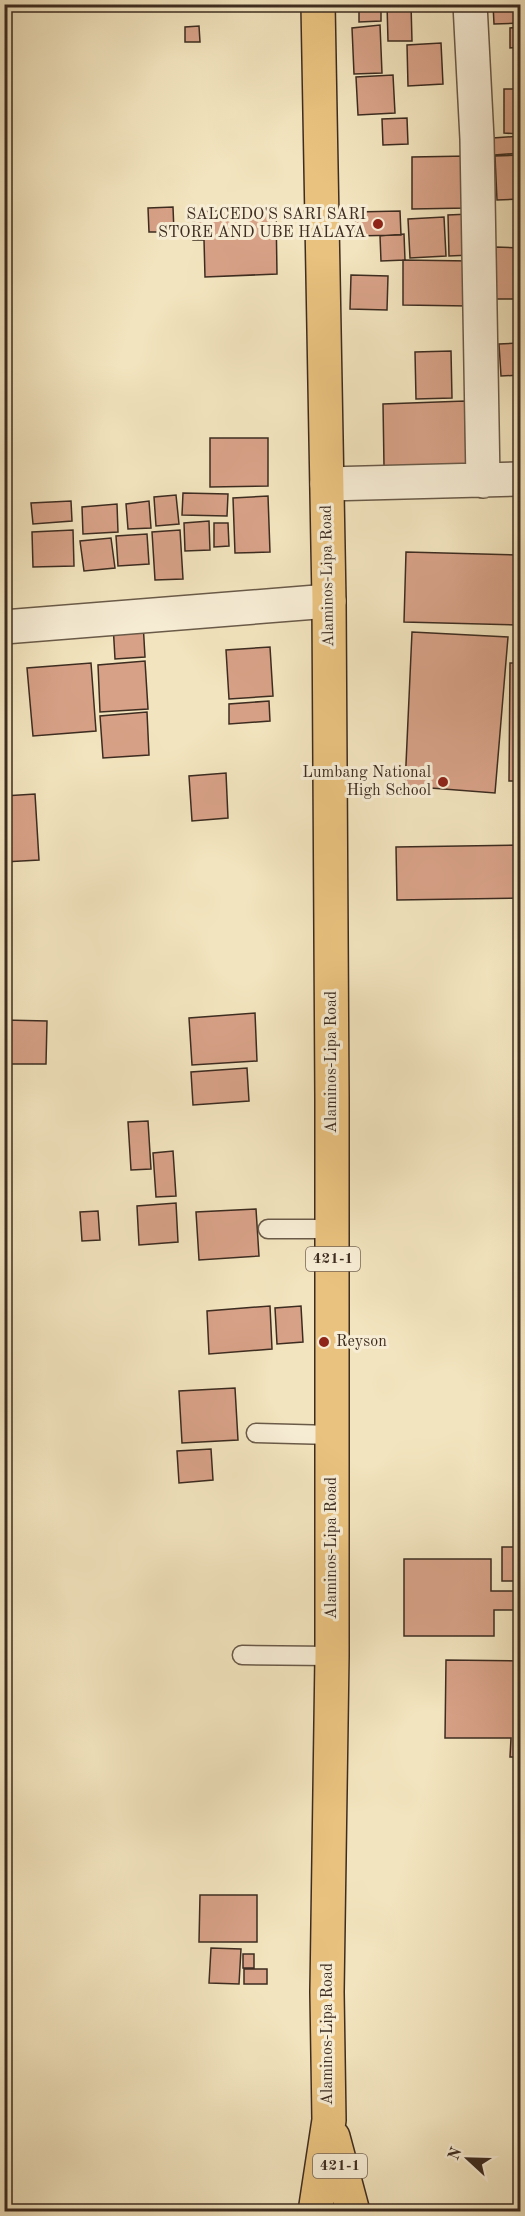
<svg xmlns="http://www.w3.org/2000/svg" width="525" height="2216" font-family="'Old Standard TT',serif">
	<rect width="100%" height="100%" fill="#f2e4be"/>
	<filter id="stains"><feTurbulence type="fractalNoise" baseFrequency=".00333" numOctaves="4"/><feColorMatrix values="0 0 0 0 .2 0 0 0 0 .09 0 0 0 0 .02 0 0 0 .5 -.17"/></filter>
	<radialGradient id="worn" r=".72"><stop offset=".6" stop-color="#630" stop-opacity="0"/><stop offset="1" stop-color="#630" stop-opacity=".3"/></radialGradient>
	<path fill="#d7a187" stroke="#3d2c20" stroke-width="1.5" d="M359,4H381V21L359,22Z
		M387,4H411L412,41H388Z
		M493,4H520V23L494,24Z
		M380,25L382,73L354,74L352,28Z
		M199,26L200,42H185V27Z
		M520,27V47L510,48V28Z
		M441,43L443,84L408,86L407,45Z
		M393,75L395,113L358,115L356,77Z
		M504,89H520V134L504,133Z
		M407,118L408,144L383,145L382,119Z
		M520,136V153L494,155L493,138Z
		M520,155V199L497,200L495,156Z
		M468,156V208L412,209V157Z
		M173,207L174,232H149L148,208Z
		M276,209L277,274L205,277L204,240H193L192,212Z
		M400,211L401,235L355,236V212Z
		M470,214L471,255L449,256L448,215Z
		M444,217L446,256L410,258L408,219Z
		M404,234L405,260L381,261L380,236Z
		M495,247L520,248V299H494Z
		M403,260L470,261L469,306L403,305Z
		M351,275L388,276L387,310L350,309Z
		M520,343V375L501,376L499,344Z
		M451,351L452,398L416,399L415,352Z
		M465,401L466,464L384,466L383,404Z
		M210,438H268V486L210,487Z
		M183,493L228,494L227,516L182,515Z
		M176,495L179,524L156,526L154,497Z
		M268,496L270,552L235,553L233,498Z
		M71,501L72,521L33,524L31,503Z
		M149,501L151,528L128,529L126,504Z
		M117,504L118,532L83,534L82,507Z
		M209,521L210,550L185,551L184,523Z
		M214,523H228L229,546L214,547Z
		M73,530L74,566L33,567L32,532Z
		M180,530L183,579L155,580L152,532Z
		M147,534L149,564L118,566L116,536Z
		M111,538L115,568L84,571L80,541Z
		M406,552L520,555V625L404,622Z
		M143,622L145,657L115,659L113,624Z
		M412,632L508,637L495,793L405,786Z
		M270,647L273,696L229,699L226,650Z
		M145,661L148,709L100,712L98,665Z
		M91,663L96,731L33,736L27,668Z
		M510,663H520V781H509Z
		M269,701L270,721L229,724V704Z
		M147,712L149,755L103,758L100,716Z
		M226,773L228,818L192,821L189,776Z
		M35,794L39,860L4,862V796Z
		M520,845V898L397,900L396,847Z
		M255,1013L257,1061L192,1065L189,1018Z
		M4,1020L47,1021L46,1064H4Z
		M247,1068L249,1101L193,1105L191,1072Z
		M148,1121L151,1169L131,1170L128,1122Z
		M173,1151L176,1196L156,1197L153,1153Z
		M176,1203L178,1242L139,1245L137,1206Z
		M256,1209L259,1256L199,1260L196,1212Z
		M98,1211L100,1240L82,1241L80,1212Z
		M270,1306L272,1349L209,1354L207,1311Z
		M301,1306L303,1342L277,1344L275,1308Z
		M235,1388L238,1440L182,1443L179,1391Z
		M211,1449L213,1480L179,1483L177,1451Z
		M502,1547H520V1581H502Z
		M404,1559H491V1591H520V1610H494V1636H404Z
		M446,1660L520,1661V1757H510L511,1738H445Z
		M200,1895H257V1942H199Z
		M211,1948L241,1949L239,1984L209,1983Z
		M243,1954H254V1968H243Z
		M244,1969H267V1984H244Z"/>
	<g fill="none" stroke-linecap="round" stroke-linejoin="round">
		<defs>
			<path id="lane" d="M268,1229H333
				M256,1433L332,1435
				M242,1655L332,1656"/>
			<path id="street" d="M470,4L477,139L483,481
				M327,484L520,479
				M4,627L329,601"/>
			<path id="primary" d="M333,2137L353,2212
				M315,2212L329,2120L327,1992L332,1656V1099L329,601L318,4"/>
		</defs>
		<use href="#lane" stroke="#6a5a48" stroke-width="21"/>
		<use href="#street" stroke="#6a5a48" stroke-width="36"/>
		<use href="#primary" stroke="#3d2c20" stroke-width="36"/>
		<use href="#lane" stroke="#f7edd5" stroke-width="18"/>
		<use href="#street" stroke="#f7edd5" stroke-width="33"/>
		<use href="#primary" stroke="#e9c27f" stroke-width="33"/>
	</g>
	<g fill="#8f2418" stroke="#f7edd5" stroke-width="2">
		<circle cx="378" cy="224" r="6"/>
		<circle cx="443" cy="782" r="6"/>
		<circle cx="324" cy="1342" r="6"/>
	</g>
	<g text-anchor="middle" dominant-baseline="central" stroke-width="6" stroke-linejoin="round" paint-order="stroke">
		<g fill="#f7edd5" stroke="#756656" stroke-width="1.5">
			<rect x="306" y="1247" width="54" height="24" rx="4.5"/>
			<rect x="313" y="2154" width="54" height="24" rx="4.5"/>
		</g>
		<g font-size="15" font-weight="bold" fill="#3d2c20">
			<text x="333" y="1259">421-1</text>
			<text x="340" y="2166">421-1</text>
		</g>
		<g font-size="16" fill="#3d2c20" stroke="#f7edd5" text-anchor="end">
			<text x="366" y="215">SALCEDO'S SARI SARI<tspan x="366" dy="18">STORE AND UBE HALAYA</tspan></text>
			<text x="431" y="773">Lumbang National<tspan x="431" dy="18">High School</tspan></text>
			<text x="336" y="1342" text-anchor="start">Reyson</text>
		</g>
		<g font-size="16" fill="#3d2c20" stroke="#f7edd5">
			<text transform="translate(328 576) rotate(-91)">Alaminos-Lipa Road</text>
			<text transform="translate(332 1062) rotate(-90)">Alaminos-Lipa Road</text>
			<text transform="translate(332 1548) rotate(-90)">Alaminos-Lipa Road</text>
			<text transform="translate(328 2034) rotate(-90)">Alaminos-Lipa Road</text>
		</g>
	</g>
	<rect width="525" height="2216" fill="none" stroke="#f2e4be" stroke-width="24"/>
	<rect x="6" y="6" width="513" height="2204" fill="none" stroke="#3d2c20" stroke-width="3"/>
	<rect x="12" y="12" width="501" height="2192" fill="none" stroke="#3d2c20" stroke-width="1.5"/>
	<g transform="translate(468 2159) rotate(292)" stroke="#f7edd5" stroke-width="4.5" paint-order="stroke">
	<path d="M0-4.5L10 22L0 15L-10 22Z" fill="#3d2c20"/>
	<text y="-9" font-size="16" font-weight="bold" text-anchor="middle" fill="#3d2c20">N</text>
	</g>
	<rect width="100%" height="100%" filter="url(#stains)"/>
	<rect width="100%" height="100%" fill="url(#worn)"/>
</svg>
